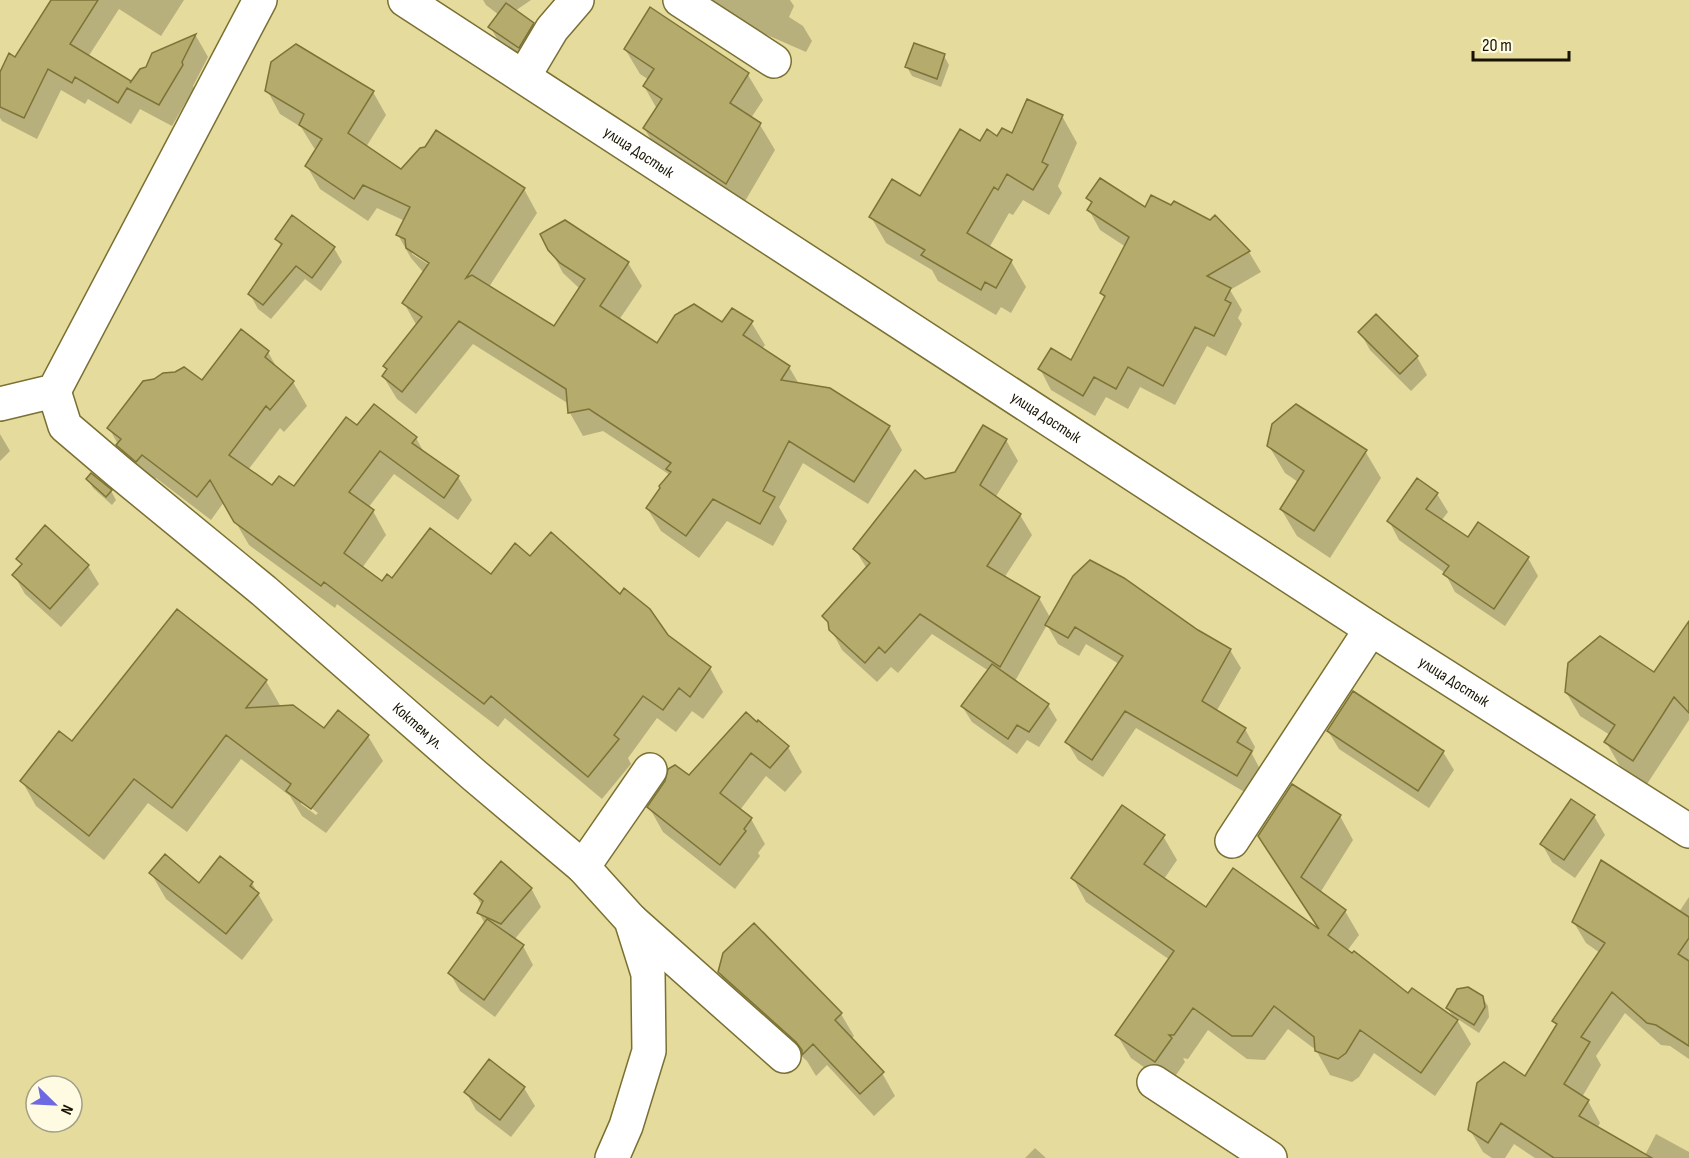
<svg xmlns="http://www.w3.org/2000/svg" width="1689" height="1158" font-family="'Sofia Sans Condensed',sans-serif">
	<rect width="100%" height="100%" fill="#e5db9c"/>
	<path fill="#0003" fill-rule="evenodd" d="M53,0H184L161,36L119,9L88,57L131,84L148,68L153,54L196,36L208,57L193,86L194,88L172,126L140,109L131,124L88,99L85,104L61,90L37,139L2,121L0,118V76L16,59Z
		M483,0H531L515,11L533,24L543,42L529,66L501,45L490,27L499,15L486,5Z
		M701,0H790L794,6L789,17L803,26L812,41L806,52L733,20Z
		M651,10L748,75L763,100L751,118L760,125L775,150L741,208L659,153L644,128L657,109L644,86L649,80L640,74L625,49Z
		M944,56L949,65L941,87L912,76L907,67Z
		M267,90L373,92L386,115L366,147L401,170L426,149L436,132L524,189L537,213L489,287L555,328L580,289L563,273L550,249L628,263L642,286L619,320L657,345L723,324L751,322L765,345L762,349L789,367L799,384L889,427L902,450L868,504L803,463L779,507L787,521L773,546L727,521L699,558L661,531L647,508L670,475L603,431L583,436L570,413L569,404L473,344L416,414L397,399L383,376L388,371L385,366L417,326L404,303L424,273L411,258L398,235L405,221L377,208L368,221L320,189L307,166L317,150L314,148L301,127L280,114ZM412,250L436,266L434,268L412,254Z
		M1062,116L1077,143L1058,186L1062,193L1049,215L1023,200L1013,215L1009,213L989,248L1011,261L1026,287L1011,313L1001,307L996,315L938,281L932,270L886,243L871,217L921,198L980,143L1012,135Z
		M1088,198L1210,222L1215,217L1249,252L1261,272L1230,290L1242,310L1238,318L1242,324L1226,356L1207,346L1175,405L1140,387L1128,409L1106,397L1095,416L1051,390L1040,369L1072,362L1105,299L1102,293L1126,247L1100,230L1089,210L1092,205Z
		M277,239L334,248L342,262L321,291L305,279L271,319L258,309L250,294L282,248Z
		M1360,332L1417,357L1427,375L1411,391L1370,350Z
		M268,352L278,370L293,382L307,406L284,432L280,428L248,470L272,487L294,489L358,427L416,438L425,454L458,477L472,500L458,520L394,474L368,508L373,511L386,535L362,568L382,583L392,580L491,576L531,558L667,636L710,668L723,692L703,719L692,711L676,732L657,718L628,758L631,764L602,799L505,718L498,727L337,604L335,608L249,545L224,502L211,520L156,478L150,484L131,468L109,428Z
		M0,434L10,451L0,461Z
		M1006,440L1018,461L995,498L1020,515L1032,535L1004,578L1039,598L1051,619L1197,631L1230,650L1241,668L1216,712L1245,729L1255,747L1252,754L1261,771L1248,794L1136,728L1103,777L1078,760L1067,742L1119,664L1086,644L1079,656L1058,644L1047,625L1015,681L1048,705L1057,720L1039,747L1027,740L1017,754L972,722L962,706L989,671L932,634L898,673L891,667L877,682L842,650L824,616L867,569L855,549L925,480L956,473Z
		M1269,446L1365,451L1381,478L1330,558L1297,536L1281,509L1298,482L1285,473Z
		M88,479L111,491L116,500L112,505L93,488Z
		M1437,494L1448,512L1441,521L1468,539L1528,558L1538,576L1505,626L1455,592L1445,573L1399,540L1389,521Z
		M18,559L88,566L99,584L61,627L25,594L14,575L22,566Z
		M1689,624V720L1647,784L1620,766L1606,742L1610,735L1580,716L1566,692L1654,674Z
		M266,681L281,707L324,730L338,712L368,736L383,761L326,833L302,816L290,796L241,759L187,832L148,803L104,860L36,806L22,781L72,743ZM301,800L318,813L316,815L301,804Z
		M757,725L788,747L802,772L785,792L766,776L740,810L751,819L765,844L758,853L760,856L735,889L663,832L649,807Z
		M1328,731L1443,752L1454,770L1429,808L1339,749Z
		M1340,816L1353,840L1320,893L1345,911L1359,935L1347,951L1409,995L1454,1018L1447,1008L1482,997L1488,1006L1489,1017L1479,1033L1456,1018L1471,1044L1435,1096L1374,1053L1359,1077L1352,1082L1330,1075L1316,1050L1288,1029L1265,1060L1247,1059L1208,1030L1188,1059L1183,1058L1185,1062L1169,1085L1131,1058L1117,1035L1170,960L1086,902L1073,878L1163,836L1177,860L1164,879L1206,909L1320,932L1260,836Z
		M1594,816L1605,835L1575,878L1552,862L1542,844Z
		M221,858L252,883L273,920L242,960L166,899L151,873L199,885Z
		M531,888L541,907L514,940L523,946L533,965L495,1017L460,991L450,973L485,924L479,913L482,906L475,894Z
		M1689,897V1059L1670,1046L1661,1045L1625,1013L1596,1056L1601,1065L1582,1097L1588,1101L1600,1123L1588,1143L1574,1158H1535L1514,1144L1505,1158H1492L1483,1152L1470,1130L1525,1078L1557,1026L1554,1021L1600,953L1586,943L1573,921L1679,912Z
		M719,972L841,1014L854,1036L851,1039L882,1073L895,1096L874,1116L827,1065L816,1076L807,1061L732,995Z
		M524,1088L535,1106L511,1137L476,1110L466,1092Z
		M1656,1134L1689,1152V1158H1599L1645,1155Z
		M1035,1148L1046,1158H1025Z"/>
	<path fill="#b5ab6d" stroke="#7c7336" stroke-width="1.5" d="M51,0H98L70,44L131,81L130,83L140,69L146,67L152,53L196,34L182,62L183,65L159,105L127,88L118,103L75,77L72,83L48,69L24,118L0,107V72L9,53L15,57Z
		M506,3L534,23L519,48L488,27Z
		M650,7L749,73L730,103L761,123L726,184L643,128L662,99L643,86L654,69L624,49Z
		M914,43L945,54L937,79L905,67Z
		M296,44L374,91L348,133L401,169L420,148L425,147L436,130L525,188L466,278L472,275L554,326L585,279L560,263L548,250L540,234L565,220L629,262L600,306L657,343L675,315L694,304L722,322L732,308L753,321L743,335L790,366L781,380L830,388L890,426L854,482L789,441L763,491L775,497L760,524L713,499L686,536L646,508L660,488L659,486L671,472L666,469L671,463L589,409L568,413L566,389L459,321L402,392L382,376L387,369L383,366L422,317L402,303L429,263L406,248L405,239L396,235L410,207L363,185L354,199L305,166L322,139L299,125L304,114L265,91L271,62Z
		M1027,99L1063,115L1042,162L1048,165L1033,190L1007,174L998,190L994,187L967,233L1012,260L996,288L985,282L981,290L921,255L925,250L869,217L892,179L920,196L960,129L980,141L987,129L997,136L1002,128L1012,133Z
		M1100,178L1145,207L1151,195L1171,205L1174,201L1210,220L1215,215L1250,251L1207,276L1231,288L1225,300L1231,303L1214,336L1195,327L1163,386L1128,367L1116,389L1094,377L1083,396L1038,369L1051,348L1071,360L1105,296L1100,293L1129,237L1087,210L1092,202L1086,198Z
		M292,215L335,247L312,278L296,266L263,305L248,294L282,244L275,239Z
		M1376,314L1418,356L1400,374L1358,332Z
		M241,329L269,351L265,357L294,381L270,410L266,406L229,455L272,485L279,476L294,486L346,417L357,425L374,404L417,437L412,443L459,476L444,498L380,451L349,492L374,510L344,553L382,581L387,574L392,578L430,528L491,574L515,543L530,556L551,532L620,594L624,588L650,609L668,635L711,667L690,697L679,688L663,710L643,696L614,735L619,739L588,777L491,696L484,704L324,582L321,586L234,522L210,480L197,497L142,455L136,462L116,445L121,439L107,428L143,381L154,379L163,373L175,372L184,367L202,380Z
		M1296,404L1367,450L1314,531L1280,509L1304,471L1267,446L1272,424Z
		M983,425L1007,439L980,485L1021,514L987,566L1040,597L1000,667L920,614L885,653L879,647L865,663L829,630L828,622L822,616L870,563L853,549L915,470L925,479L955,472Z
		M91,473L112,490L106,497L86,479Z
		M1417,478L1438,493L1426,509L1468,537L1478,522L1529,557L1494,609L1443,574L1449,566L1387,521Z
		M45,525L89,565L50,609L12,575L22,564L16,559Z
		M1090,560L1124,578L1198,630L1231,649L1202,701L1246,728L1237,742L1252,751L1237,776L1125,711L1092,760L1065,742L1123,656L1075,627L1068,638L1045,625L1073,576Z
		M177,609L267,680L246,708L293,705L324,728L338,710L369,735L311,809L286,791L291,784L226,735L172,808L134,779L89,836L20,781L59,731L72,741Z
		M1689,621V713L1674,697L1633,761L1604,742L1615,725L1565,692L1568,663L1600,636L1654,672Z
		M992,664L1049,704L1029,732L1017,725L1008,739L961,706Z
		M1353,691L1444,751L1418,791L1327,731Z
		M746,712L757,722L758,720L789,746L770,768L751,753L720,793L752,818L744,829L746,831L720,865L647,807L665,781L668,769L675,765L689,775Z
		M1292,784L1341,815L1301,877L1346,910L1328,935L1352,953L1354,951L1408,993L1412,988L1458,1020L1421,1073L1360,1030L1346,1053L1338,1059L1315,1051L1314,1037L1274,1006L1252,1036H1232L1193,1008L1174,1035H1169L1172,1038L1155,1062L1115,1035L1174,951L1071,878L1122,805L1165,835L1144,864L1206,907L1233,868L1319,929L1258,836Z
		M1571,799L1595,815L1564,860L1540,844Z
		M165,854L199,883L220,856L253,882L250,886L259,893L226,934L149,873Z
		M1601,860L1689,917V938L1678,954L1689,961V1046L1656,1025L1647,1023L1612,992L1581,1037L1590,1042L1564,1084L1589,1100L1579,1116L1652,1158H1554L1501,1123L1488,1143L1468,1130L1477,1083L1504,1062L1525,1076L1557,1024L1552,1021L1605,943L1572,922Z
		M501,861L532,888L501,924L477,913L483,901L474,894Z
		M487,919L524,945L484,1000L448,973Z
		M754,923L842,1013L835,1020L884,1072L860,1094L813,1044L802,1055V1050L796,1042L718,972L723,953Z
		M1468,987L1483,996L1485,1007L1474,1025L1446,1008L1457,989Z
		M489,1059L525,1087L500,1120L464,1092Z"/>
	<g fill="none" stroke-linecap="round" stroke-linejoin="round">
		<defs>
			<g id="minor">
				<path d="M680,0L774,61"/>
				<path d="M524,76L552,29L577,0"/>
				<path id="s1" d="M54,391L65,426L119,472L264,591L474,775L583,867L631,920L648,974L649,1051L626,1126L612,1158"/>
				<path d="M0,404L54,391L260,0"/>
				<path d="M1232,841L1371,629"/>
				<path d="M583,867L650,770"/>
				<path d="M631,920L784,1056"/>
				<path d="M1154,1082L1270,1158"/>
			</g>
			<g id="major">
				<path id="s2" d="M405,0L1371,629L1689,831"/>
			</g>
		</defs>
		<use href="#minor" stroke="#7a7033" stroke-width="36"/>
		<use href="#major" stroke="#7a7033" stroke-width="36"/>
		<use href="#minor" stroke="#fff" stroke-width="33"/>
		<use href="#major" stroke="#fff" stroke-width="33"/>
	</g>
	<g text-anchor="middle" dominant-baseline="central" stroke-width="6" stroke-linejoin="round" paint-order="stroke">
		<g font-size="16" fill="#171300" stroke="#fffbe2">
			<text stroke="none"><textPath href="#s2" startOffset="279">улица Достык</textPath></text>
			<text stroke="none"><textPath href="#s2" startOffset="765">улица Достык</textPath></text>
			<text stroke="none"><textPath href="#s2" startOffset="1251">улица Достык</textPath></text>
			<text stroke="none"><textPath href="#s1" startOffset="500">Коктем ул.</textPath></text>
		</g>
	</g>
	<g transform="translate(54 1104) rotate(114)"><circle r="28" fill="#fffbe2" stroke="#a29e88" stroke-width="1.5"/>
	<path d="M0-4.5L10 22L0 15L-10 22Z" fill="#6d69e3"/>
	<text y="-9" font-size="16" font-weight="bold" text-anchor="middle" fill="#171300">N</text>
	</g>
	<path d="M1473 51v9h96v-9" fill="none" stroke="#171300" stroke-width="3"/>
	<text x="1482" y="51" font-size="18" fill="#171300" stroke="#fffbe2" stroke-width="4.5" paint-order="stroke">20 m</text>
</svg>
